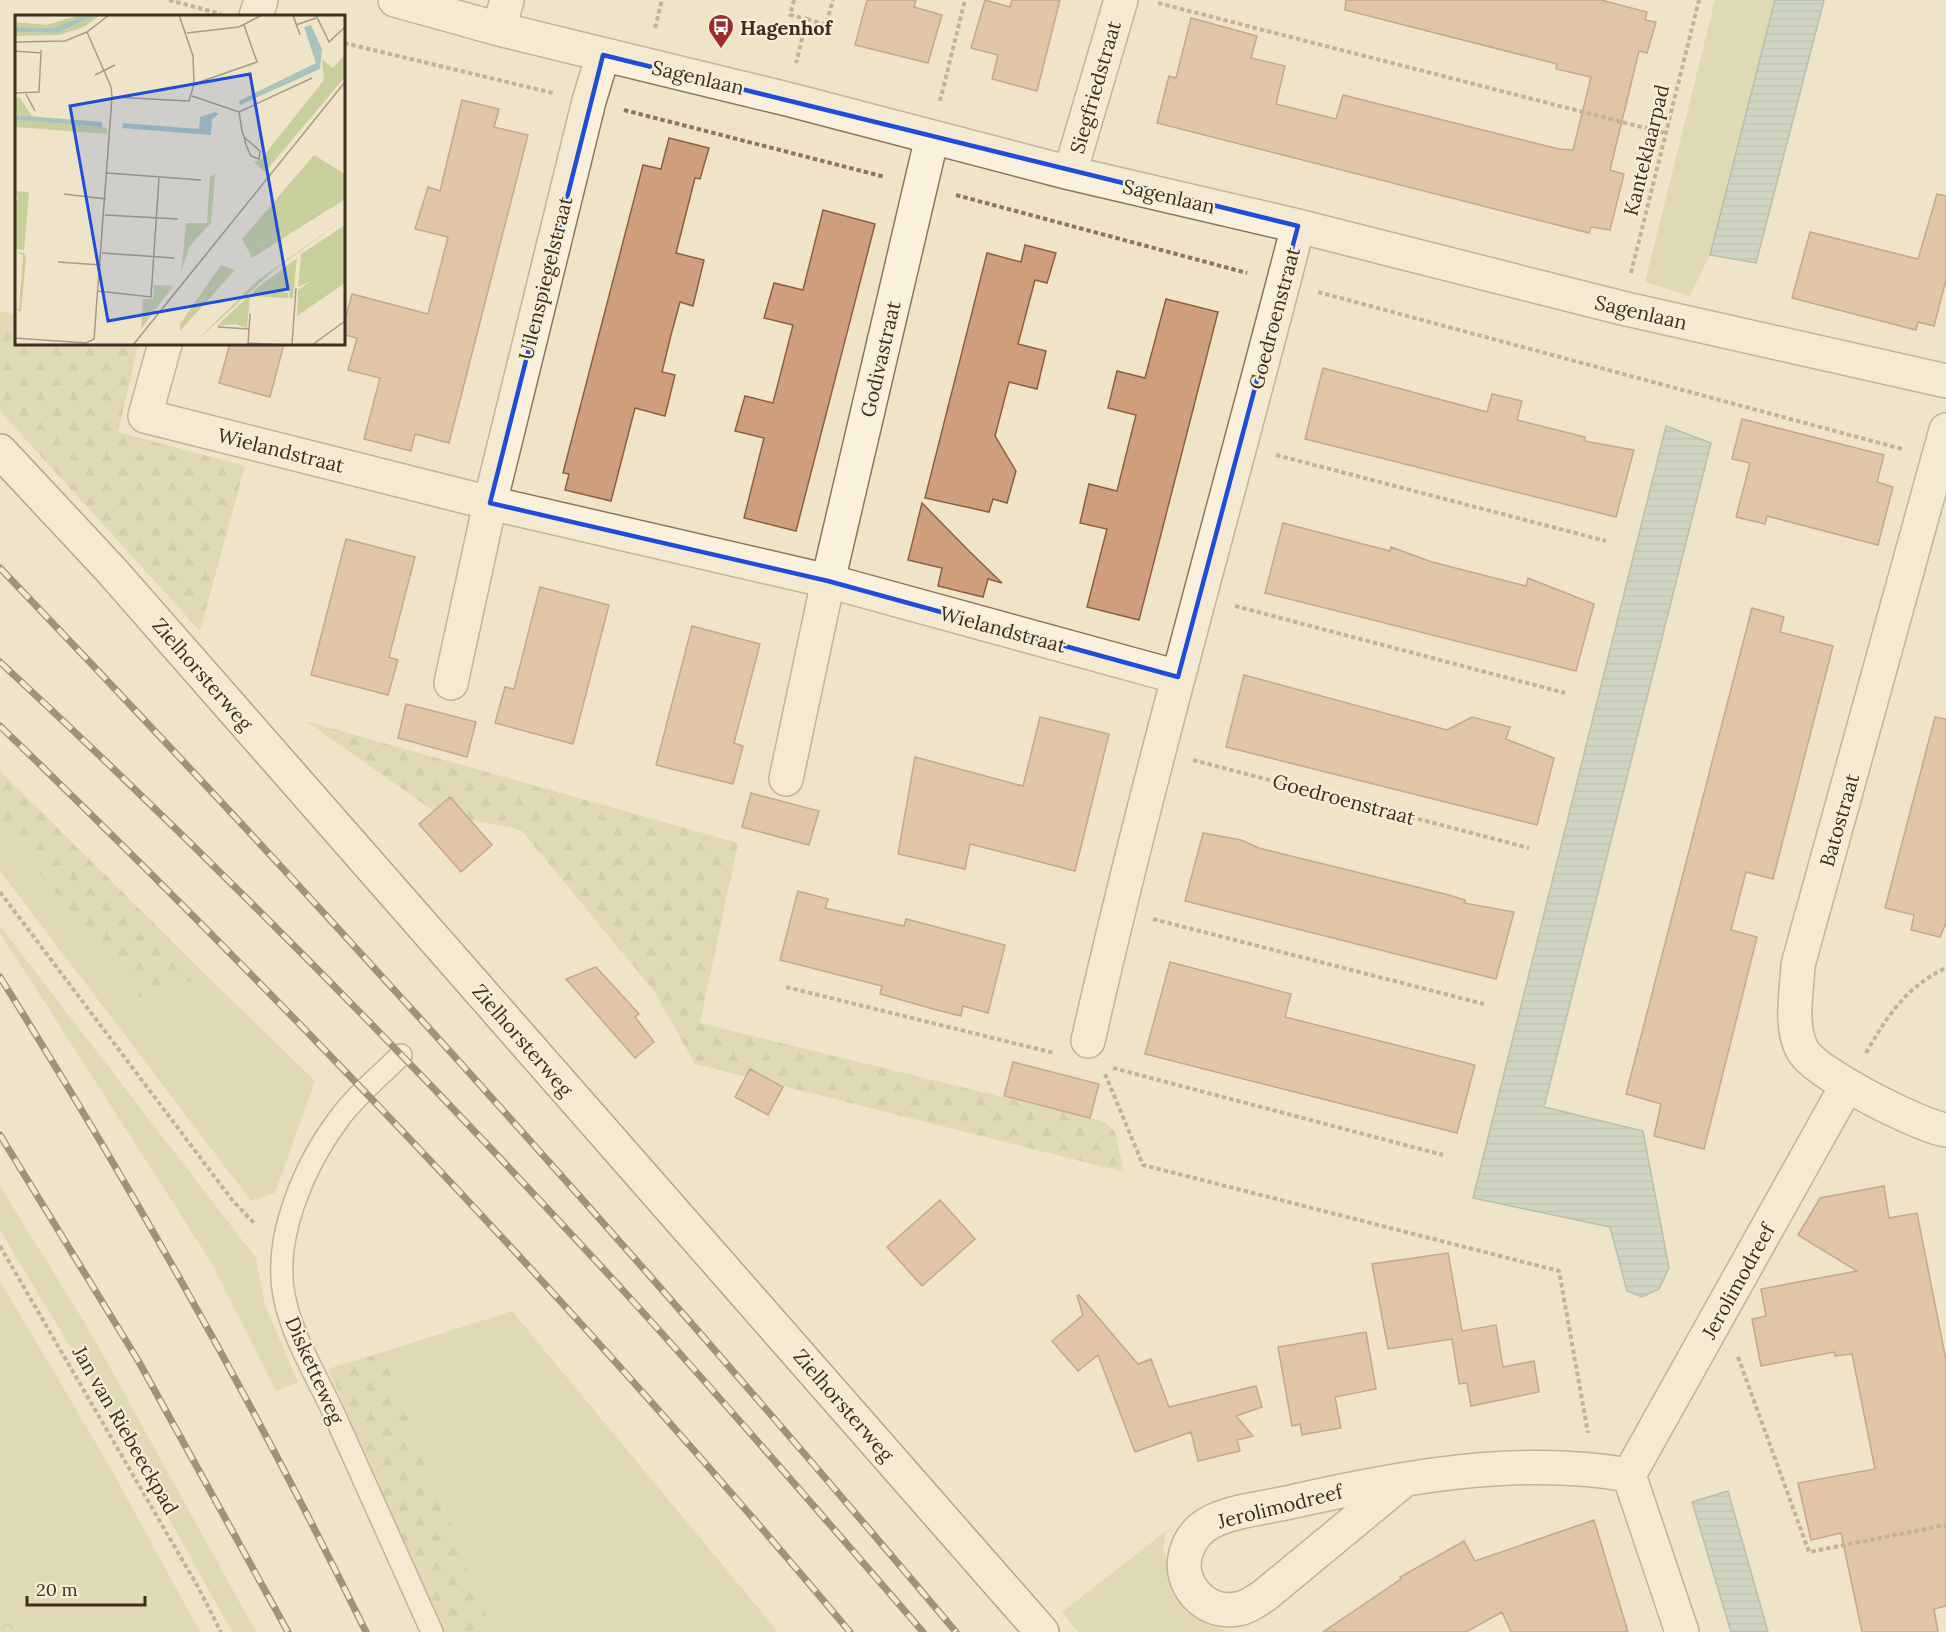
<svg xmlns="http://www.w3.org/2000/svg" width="1946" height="1632" font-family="Lora,serif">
	<defs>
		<pattern id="forest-firs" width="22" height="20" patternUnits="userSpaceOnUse" patternTransform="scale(1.5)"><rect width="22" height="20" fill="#c9cf9b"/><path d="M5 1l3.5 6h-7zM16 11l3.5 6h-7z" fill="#aeb285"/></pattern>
		<pattern id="park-crowns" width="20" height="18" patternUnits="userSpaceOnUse" patternTransform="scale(1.5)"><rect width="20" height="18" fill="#c9cf9b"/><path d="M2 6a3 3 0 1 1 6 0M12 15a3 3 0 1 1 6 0" fill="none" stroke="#aeb285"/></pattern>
		<pattern id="water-rules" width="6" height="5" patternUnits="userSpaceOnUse" patternTransform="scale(1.5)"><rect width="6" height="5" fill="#a9c4bc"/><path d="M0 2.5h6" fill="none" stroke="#8ba098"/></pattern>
	</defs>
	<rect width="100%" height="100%" fill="#f0e4c8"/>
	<path fill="#c9cf9b" d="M1715,0H1775L1710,255L1690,296L1645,282Z
		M0,824L140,998L207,976L315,1081L275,1193L251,1201L0,871Z
		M0,926L256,1258L265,1305L298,1382L276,1391L211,1262L0,933Z
		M0,1186L91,1333L256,1632H232L108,1409L0,1230Z
		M0,1281L109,1465L200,1632H20L0,1599Z
		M512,1311L778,1632H493L383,1352Z
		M1166,1531L1163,1549L1173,1579L1226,1632H1078L1062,1612Z"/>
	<path fill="url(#forest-firs)" d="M0,311L16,315V344H126L138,346L118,432L245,466L200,631L0,411Z
		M306,721L738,843L700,1023L1105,1122L1115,1132L1124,1172L695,1064L654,991L521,830L435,812Z
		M0,771L207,976L140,998L0,824Z
		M383,1352L493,1632H444L328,1369Z"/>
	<path fill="url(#park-crowns)" d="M0,1599L20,1632H0Z"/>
	<path fill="url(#water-rules)" stroke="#6f938a" stroke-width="1.5" d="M1775,0H1824L1756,263L1710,255Z
		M1666,426L1711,443L1544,1107L1643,1131L1669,1268L1659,1289L1642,1297L1627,1291L1610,1227L1473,1198Z
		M1728,1491L1768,1632H1731L1693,1505L1692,1502Z"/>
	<path fill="#cf9f7d" stroke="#8d5f41" stroke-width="1.5" d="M867,0H916L914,7L942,15L928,63L855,45Z
		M985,0L1010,7L1012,0H1060L1037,91L992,79L998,55L971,48Z
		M1346,0H1601L1647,12L1645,20L1656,22L1647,53L1639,51L1610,170L1624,174L1610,230L1591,227L1589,233L1157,123L1169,76L1176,78L1191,18L1257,36L1251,58L1285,66L1276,104L1336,119L1343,95L1559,149L1573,150L1591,77L1556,69L1557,64L1345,10Z
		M462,100L499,109L494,127L528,135L449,443L415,434L411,451L364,439L380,378L348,370L357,338L344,335V323L352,294L428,314L448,237L415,229L428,187L440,191Z
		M669,138L709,148L700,179L695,178L676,253L704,260L693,306L680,302L671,335L662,372L675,375L665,416L635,408L611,501L565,490L569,474L563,473L643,165L661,169Z
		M1937,194L1946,196V280L1934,326L1918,322L1916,330L1792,298L1810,232L1918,259Z
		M823,210L875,224L796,531L744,518L764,438L735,431L745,396L773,403L793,325L764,318L774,283L803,290Z
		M1025,245L1056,253L1047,283L1035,280L1018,344L1046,351L1037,389L1009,382L995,436L1016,471L1007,503L993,499L989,512L925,498L987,253L1021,262Z
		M1166,299L1218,312L1139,620L1087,607L1107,529L1080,523L1089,484L1117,491L1136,415L1108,408L1117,371L1145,378Z
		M230,344H284L270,397L219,383Z
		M1323,368L1487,412L1492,394L1522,401L1517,420L1585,437L1584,441L1634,450L1616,517L1305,439Z
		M1742,419L1884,455L1877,482L1893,487L1878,545L1767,516L1765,524L1736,517L1750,463L1732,459Z
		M922,503L969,551L1002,583L988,579L983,597L938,586L942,568L908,560Z
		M1283,523L1390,551L1391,547L1432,562L1526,586L1528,578L1594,604L1576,671L1265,593Z
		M346,539L415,557L389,657L398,660L388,695L311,675Z
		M540,587L609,605L573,744L495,723L505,687L514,689Z
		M1752,608L1784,617L1780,632L1833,646L1773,879L1746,872L1731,930L1757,937L1704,1149L1654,1136L1661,1104L1626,1094Z
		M692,626L760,644L734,743L743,746L733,784L656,765Z
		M1244,675L1447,730L1472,717L1510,727L1506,739L1554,758L1537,825L1226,747Z
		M406,704L476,722L467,757L398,738Z
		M1040,717L1109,734L1075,871L970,844L965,869L898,854L915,757L1023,786Z
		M1935,717L1946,719V923L1940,937L1911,930L1914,915L1885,908Z
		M751,793L819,811L809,845L742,827Z
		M450,797L492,845L461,872L419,824Z
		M1203,833L1241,840L1259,848L1445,894L1465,900L1464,903L1514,912L1496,979L1185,901Z
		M798,891L828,899L825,908L904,926L906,919L1005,945L988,1013L963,1006L961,1016L937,1010L880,994L882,986L780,960Z
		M1170,962L1291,994L1285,1017L1475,1065L1457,1133L1145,1054Z
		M596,967L639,1014L635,1017L654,1042L635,1058L566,979Z
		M1013,1062L1099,1084L1090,1118L1004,1096Z
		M750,1069L783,1087L768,1115L735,1097Z
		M1884,1186L1889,1218L1917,1213L1946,1360V1606L1934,1609L1938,1632H1862L1841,1533L1811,1540L1798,1483L1875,1469L1852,1354L1835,1356L1834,1352L1761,1366L1752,1319L1766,1316L1761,1289L1857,1271L1798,1235L1820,1198Z
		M940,1200L975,1239L922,1286L887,1247Z
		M1448,1253L1462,1331L1496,1325L1503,1367L1534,1361L1539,1392L1471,1406L1467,1383L1459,1384L1452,1339L1388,1349L1372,1264Z
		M1079,1295L1138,1364L1151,1359L1169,1407L1256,1386L1262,1407L1236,1416L1253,1436L1237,1440L1240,1451L1198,1461L1191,1432L1135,1452L1098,1355L1078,1371L1052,1341L1083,1315L1077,1296Z
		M1366,1332L1376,1389L1335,1397L1341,1428L1302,1435L1300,1424L1292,1426L1278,1347Z
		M1594,1520L1628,1632H1511L1502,1612L1466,1632H1323L1401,1579L1400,1577L1464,1541L1475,1561Z"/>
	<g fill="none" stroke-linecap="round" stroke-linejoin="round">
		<defs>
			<path id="lane" d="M401,1055C380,1076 355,1096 338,1120C304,1166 273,1237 284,1295C292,1338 317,1376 335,1416C367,1488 399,1560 432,1632"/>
			<path id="street" d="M395,0L499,29L787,99L1070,173L1298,226L1622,308L1946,381
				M256,16L261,0
				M499,29L507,0
				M1070,173L1121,0
				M165,344L145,416L490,503L828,581L1178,677
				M1946,430L1798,965C1797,991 1789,1027 1803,1051C1816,1074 1920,1126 1946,1130
				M451,683L490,503L589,101L603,55
				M786,779L828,581L932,137
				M1088,1041C1150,767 1228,498 1298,226
				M1403,1481L1265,1595C1257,1600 1247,1608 1237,1609C1204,1615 1177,1583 1186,1553C1190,1539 1199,1528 1211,1522C1233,1511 1263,1508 1286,1503C1396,1478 1517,1455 1629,1475
				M1682,1632L1629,1475L1846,1087"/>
			<path id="secondary" d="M0,451L111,570L1042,1632"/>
		</defs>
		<use href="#lane" stroke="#8d765c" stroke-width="24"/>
		<use href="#street" stroke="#8d765c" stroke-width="36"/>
		<use href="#secondary" stroke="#6f573f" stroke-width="36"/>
		<path stroke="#8d765c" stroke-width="4" stroke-dasharray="4.5 3" stroke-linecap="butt" d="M169,0L221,14
			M794,0L790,15L807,19L796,63
			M1158,3L1665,133
			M807,19L826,25L833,0
			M655,28L662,0
			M344,43L553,93
			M940,101L965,0
			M624,110L885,177
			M956,195L1247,273
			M1631,273L1699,0
			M1318,292L1902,449
			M1276,455L1606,541
			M1235,606L1565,693
			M1193,760L1529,848
			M0,892L233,1201L256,1225
			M1153,919L1484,1004
			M786,987L1054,1053
			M1866,1053C1887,1016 1907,986 1946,968
			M1113,1068L1443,1155
			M1105,1074L1143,1165L1559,1271L1588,1433
			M0,1246L198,1587L221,1632
			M1738,1357L1809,1552L1946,1525"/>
		<use href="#lane" stroke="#faf1dc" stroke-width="21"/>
		<use href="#street" stroke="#faf1dc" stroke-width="33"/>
		<use href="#secondary" stroke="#faf1dc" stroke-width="33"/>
		<defs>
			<path id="rail" d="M0,568C330,912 649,1267 956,1632
				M0,662C219,865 429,1078 630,1298C730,1408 826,1520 923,1632
				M0,726C299,1014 583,1314 850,1632
				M0,977C133,1189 256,1407 366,1632
				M0,1135L139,1362L288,1632"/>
		</defs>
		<use href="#rail" stroke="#3d2e20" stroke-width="7"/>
		<use href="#rail" stroke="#f7eed8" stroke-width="4.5" stroke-dasharray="14" stroke-linecap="butt"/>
	</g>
	<path d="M0 0H1946V1632H0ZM603,55L1298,226L1178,677L828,581L490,503Z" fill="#f0e4c8" fill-opacity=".55" fill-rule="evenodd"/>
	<path fill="none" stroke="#1d4ed8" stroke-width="4.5" stroke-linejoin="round" d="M603,55L1298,226L1178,677L828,581L490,503Z"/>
	<defs>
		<symbol id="bus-pin" viewBox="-11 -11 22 30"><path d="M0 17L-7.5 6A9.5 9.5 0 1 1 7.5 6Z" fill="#9e2a2b" stroke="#f7eed8"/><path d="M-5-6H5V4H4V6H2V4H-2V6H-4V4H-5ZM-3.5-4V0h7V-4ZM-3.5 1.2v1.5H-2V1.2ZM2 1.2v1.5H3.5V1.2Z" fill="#fff"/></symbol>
	</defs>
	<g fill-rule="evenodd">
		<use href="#bus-pin" x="706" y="12" width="30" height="40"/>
	</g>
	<g text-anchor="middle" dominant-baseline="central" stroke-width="4.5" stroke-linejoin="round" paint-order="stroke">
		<g font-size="20" font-weight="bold" fill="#3d2e20" stroke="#f7eed8" text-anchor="start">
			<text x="740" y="27">Hagenhof</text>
		</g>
		<g font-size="20" fill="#3d2e20" stroke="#f7eed8">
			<text transform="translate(698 77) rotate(13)">Sagenlaan</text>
			<text transform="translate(1095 87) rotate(-74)">Siegfriedstraat</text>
			<text transform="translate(1646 150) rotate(-76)">Kanteklaarpad</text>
			<text transform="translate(1169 196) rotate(13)">Sagenlaan</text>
			<text transform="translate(545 278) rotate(-76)">Uilenspiegelstraat</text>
			<text transform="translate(1641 312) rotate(13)">Sagenlaan</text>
			<text transform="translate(1274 318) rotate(-75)">Goedroenstraat</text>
			<text transform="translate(880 359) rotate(-77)">Godivastraat</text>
			<text transform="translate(281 450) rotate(14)">Wielandstraat</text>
			<text transform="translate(1003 629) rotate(15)">Wielandstraat</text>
			<text transform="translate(203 674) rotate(49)">Zielhorsterweg</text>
			<text transform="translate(1344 799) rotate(15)">Goedroenstraat</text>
			<text transform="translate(1839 820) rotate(-74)">Batostraat</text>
			<text transform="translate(523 1040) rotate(49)">Zielhorsterweg</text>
			<text transform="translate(1738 1281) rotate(-61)">Jerolimodreef</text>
			<text transform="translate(315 1370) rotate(66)">Disketteweg</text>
			<text transform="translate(844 1405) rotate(49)">Zielhorsterweg</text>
			<text transform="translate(126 1430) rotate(60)">Jan van Riebeeckpad</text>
			<text transform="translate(1280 1506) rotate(-14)">Jerolimodreef</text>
		</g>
	</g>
	<g transform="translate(15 15)">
		<rect width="330" height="330" fill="#f0e4c8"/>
		<path d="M65,0H72L38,13L0,12V7L32,10ZM80,0H85L69,12L44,20L0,21V17L43,18ZM330,39V62L250,157L239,147L246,144L309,65L307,44L318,53ZM0,82H4L17,101L0,100ZM0,105L87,112L92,113V119L0,112ZM299,140L330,159V179L234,237L227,224ZM0,176L14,177L9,235L0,234V187L3,184ZM330,203L257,257L177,330L242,266ZM330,210V268L282,301L283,275L296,266L283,272L286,239ZM0,237L9,238L11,243L6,297L0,294H4L8,240ZM282,243L278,283H274V270L266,277L273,278V283L235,281L232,313L221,309L202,311L242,273ZM206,250L220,255L165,316V309L200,271L196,264Z" fill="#c9cf9b"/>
		<path d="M200,159L196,208L174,232L166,258L171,208H192L195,162ZM330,179V184L237,243L234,237ZM196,264L200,271L165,309ZM139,270L158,271L126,314L128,284H138Z" fill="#c9cf9b"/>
		<path d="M72,0H80L43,18L0,17V12L38,13ZM296,10L307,34L305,54L225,90L224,86L301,48L289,12ZM200,97L204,99L197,104L196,120L107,113L108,108L184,114L185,102ZM0,100L87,107V112L0,105Z" fill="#a9c4bc"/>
		<path fill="none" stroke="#a89b85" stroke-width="1.5" d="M278,0L285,20M301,0L314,27L330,12M281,10L301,3M172,18L224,12L247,0M0,27L50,26L72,17L94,0M0,36L26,38V35M80,60L100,50M179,69L242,47L229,10M0,78L24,77L26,38M11,79L20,96M177,81L224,97L297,63M97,82L174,86L179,69L178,41L164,0M224,97L227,116L229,122L231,130L236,141L244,144L245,136L229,122M92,158L186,165M49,179L91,184M90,200L163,204M87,238L159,243M43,247L86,250M83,276L136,282L144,163M203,312L234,314M0,323L71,328L79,324L97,82L96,72L72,17M233,328L269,330M118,330L330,67M233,330L235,299M277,330L281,273M297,330L330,306"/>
		<path fill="#1d4ed8" fill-opacity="0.15" stroke="#1d4ed8" stroke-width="3" d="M235,59L273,274L93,306L55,91Z"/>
		<rect width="330" height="330" fill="none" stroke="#3d2e20" stroke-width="3"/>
	</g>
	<path d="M27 1596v9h118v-9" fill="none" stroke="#3d2e20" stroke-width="3"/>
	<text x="36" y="1596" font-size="18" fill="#3d2e20" stroke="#f7eed8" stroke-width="4.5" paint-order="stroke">20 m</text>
</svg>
